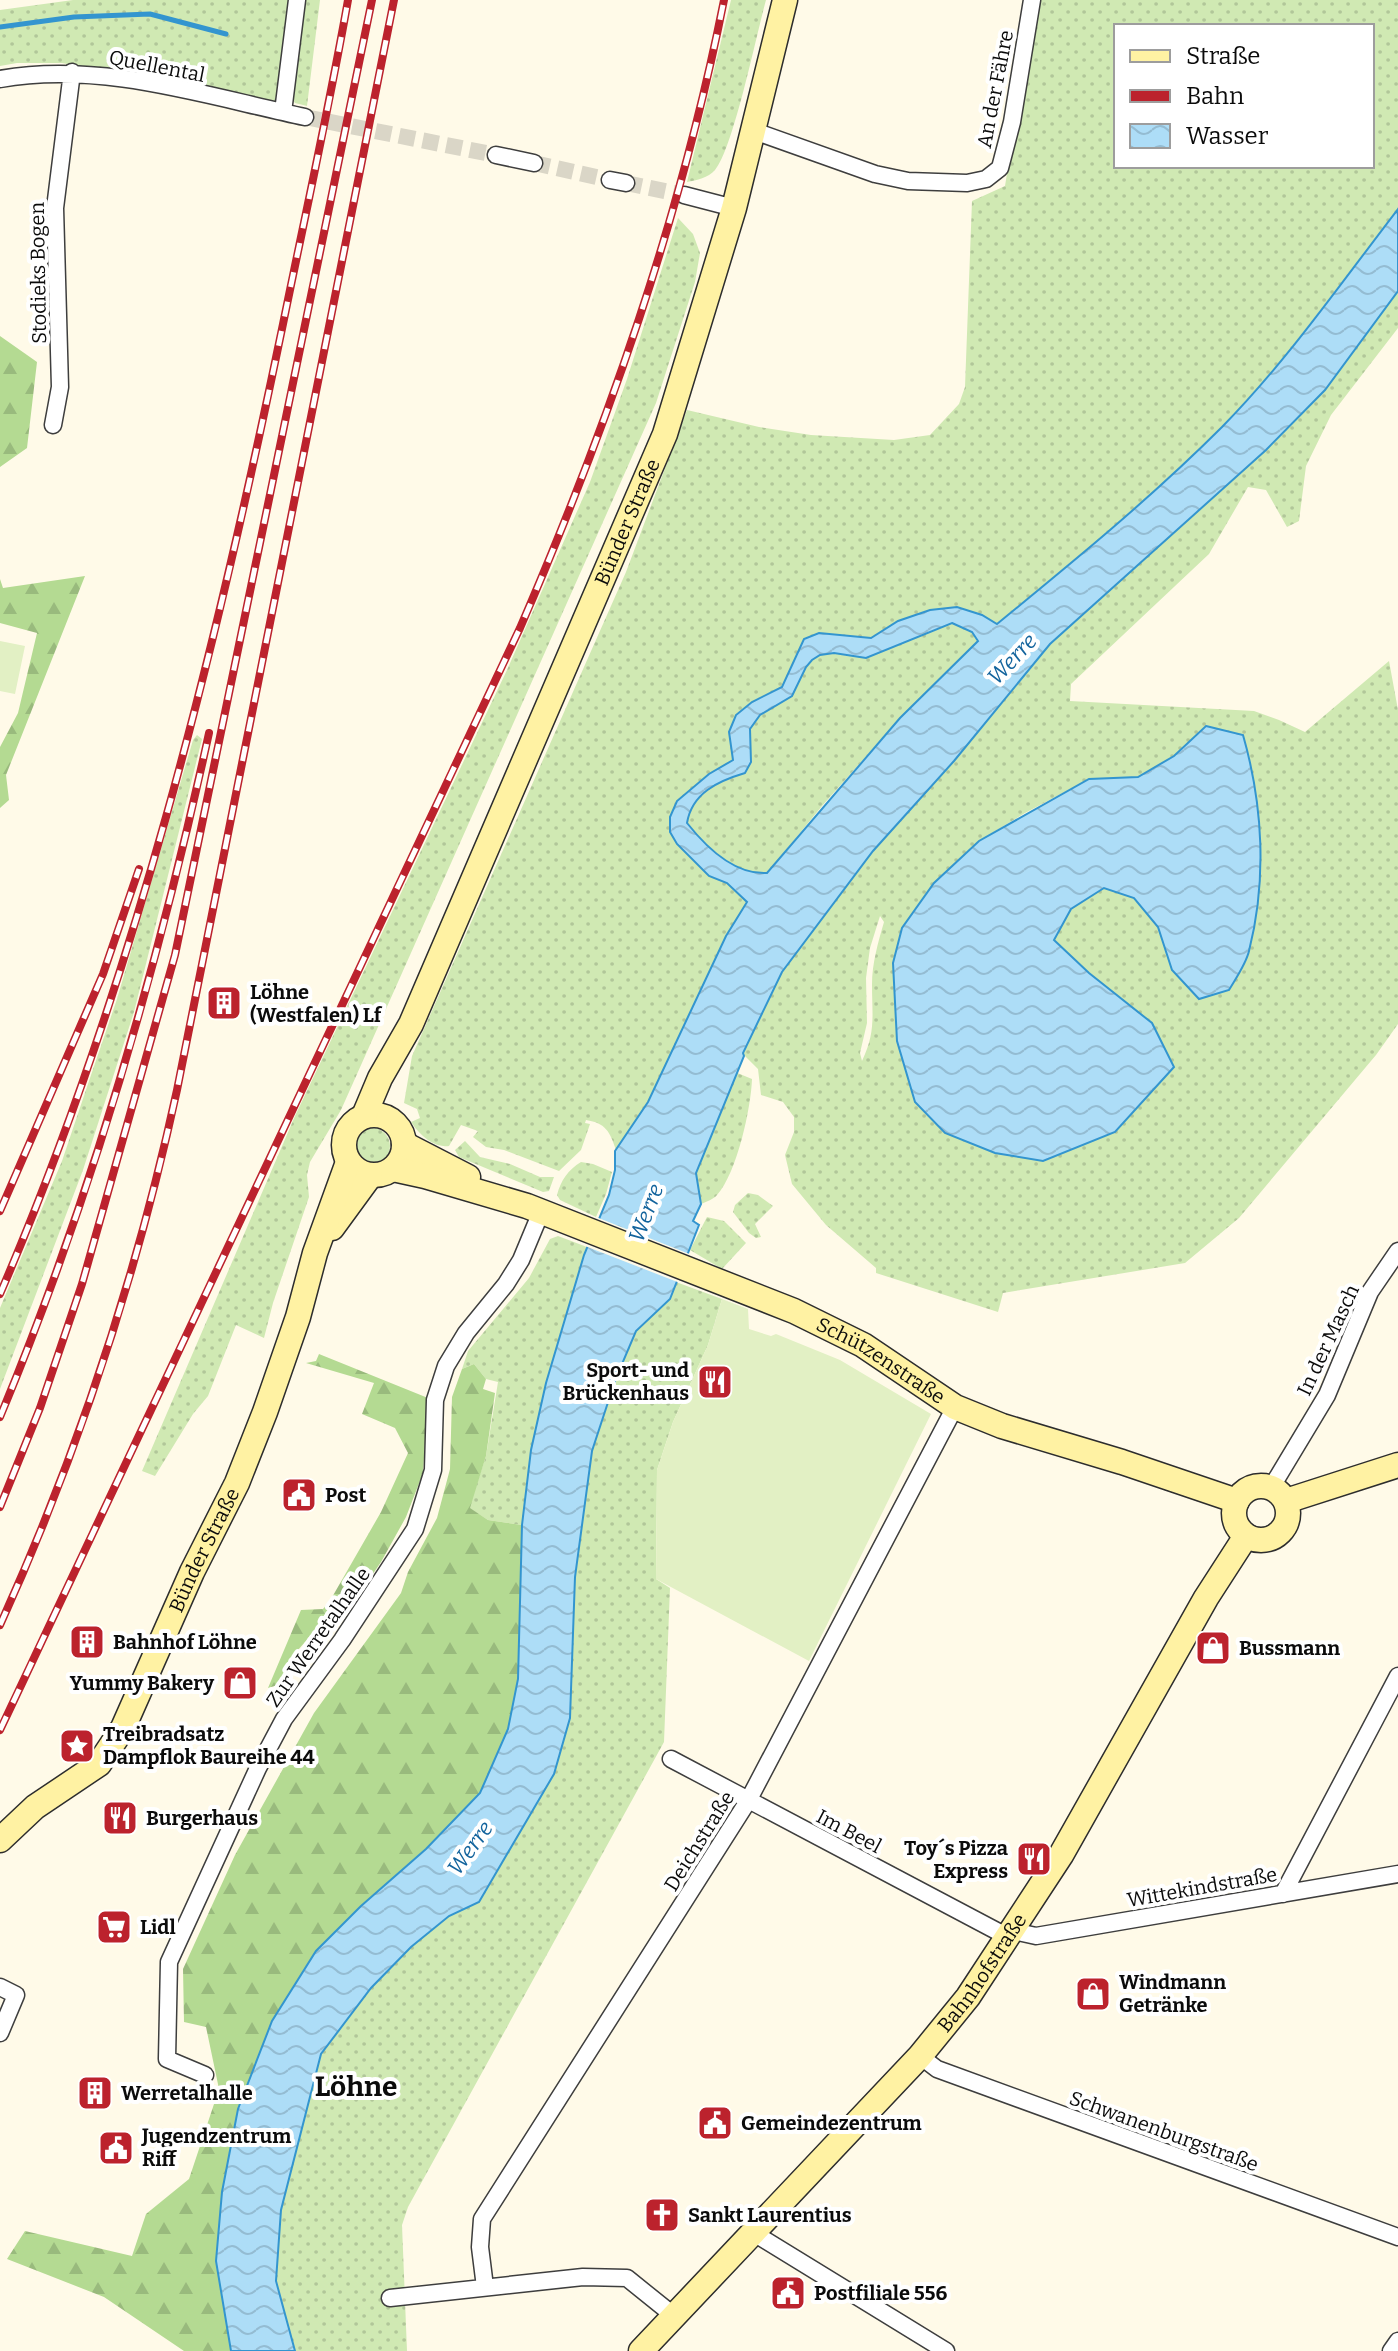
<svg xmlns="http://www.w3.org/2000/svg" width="1398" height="2351" font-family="Bitter,serif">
	<defs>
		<pattern id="grass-dots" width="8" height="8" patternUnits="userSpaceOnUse" patternTransform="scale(2)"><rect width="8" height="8" fill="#d0e9b3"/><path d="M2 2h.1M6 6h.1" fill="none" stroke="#b1c699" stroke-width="1.8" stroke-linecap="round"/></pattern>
		<pattern id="forest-firs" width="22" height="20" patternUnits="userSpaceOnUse" patternTransform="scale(2)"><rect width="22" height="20" fill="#b4da92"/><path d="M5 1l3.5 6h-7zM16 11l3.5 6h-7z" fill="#99ba7d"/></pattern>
		<pattern id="water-waves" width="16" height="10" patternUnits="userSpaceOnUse" patternTransform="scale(2)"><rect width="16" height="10" fill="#adddf7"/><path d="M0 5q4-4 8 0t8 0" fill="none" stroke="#94bcd2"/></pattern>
	</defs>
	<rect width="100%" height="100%" fill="#fffae8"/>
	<path fill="url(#grass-dots)" fill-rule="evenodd" d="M73,0H291L275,103L62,63H17L0,66V10Z
		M302,0H320L307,106L295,103L291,97Z
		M731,0H766C757,32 733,150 715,170C708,178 697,180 687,182Z
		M1035,0H1398V209L1275,369L1224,425L1142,504L1011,612L900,718L822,806L767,873L648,1102L618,1149L616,1150C610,1132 606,1123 586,1120L585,1123L590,1124L581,1150L559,1171L504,1150L486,1147L473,1137L478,1131L461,1125L449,1146C433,1148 419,1134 411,1122L420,1118L417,1109L404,1103L412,1056L626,572L687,410L759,427L811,435L894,440L930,435L959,404L965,387L972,201L1005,186ZM1116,26H1372V166H1116Z
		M678,218L693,234L700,253L695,282L656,403L341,1110L310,1162L307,1175L309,1197L273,1303L264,1338L236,1325L208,1396L193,1414L155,1476L142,1471L295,1116L507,670L590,482L627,379Z
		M1398,291V328L1331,415L1306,466L1299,521L1287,527L1266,490L1248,487L1209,554L1071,684L1070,701L1254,711L1279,720L1305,732L1389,661L1398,710V1024L1376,1055L1239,1218L1185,1263L1003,1293L998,1312L876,1273V1268L826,1225L792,1184L785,1155L794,1132V1117L783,1102L761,1095L758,1069L743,1054L782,972L832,905L873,851L1050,644L1266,450L1325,390ZM1206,726L1172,970L1158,927L1134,898L1104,888L1071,909L1054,940L1089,973L897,1041L893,963L902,928L934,883L979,841L1025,813L1089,779L1138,777L1174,756ZM880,916L884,922C878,943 872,963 872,985C872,1015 876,1032 862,1061L860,1053L867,1023L866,978L870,948Z
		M197,735L202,739L134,1012L83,1170L0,1389V1308L62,1161L90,1078L117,999L193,740Z
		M735,1072L752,1079C751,1108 737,1173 717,1195C714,1199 706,1202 701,1204L696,1173Z
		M354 1146a18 18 0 1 1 36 0a18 18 0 1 1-36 0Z
		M465,1141L480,1157L510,1164L540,1177H554L549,1191L543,1192L459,1157L455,1150Z
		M581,1162L593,1164L612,1172L606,1194L596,1217L560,1200L557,1195C561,1180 568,1170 581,1162Z
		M748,1193L758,1195L773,1206L755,1224L761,1237L756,1238L749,1233L733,1212L735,1205Z
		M707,1217L724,1221L746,1243L722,1269L690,1250Z
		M558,1236L587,1247L546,1383L531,1450L522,1525L488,1520L469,1508L486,1456L498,1382L486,1379L474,1364L462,1369L468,1351L529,1278L550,1239Z
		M676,1282L722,1299L708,1345L673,1422L657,1470L656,1579L670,1588L664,1742L408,2207L402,2225L407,2351H295L276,2281L281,2210L321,2054L371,1988L411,1947L449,1916L479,1902L570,1718L575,1577L592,1451L616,1378L636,1331L670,1299Z"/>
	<path fill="url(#forest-firs)" d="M0,336L37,362L27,448L0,467Z
		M85,576L6,775L9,800L0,808V747L18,713L37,633L0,623V579L3,588Z
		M319,1354L428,1398L423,1473L406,1517L381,1562L349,1609L319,1626L298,1650L278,1685L268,1688L301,1610L323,1609L331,1599L381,1512L408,1453L395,1428L362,1414L374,1383L306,1363L316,1361Z
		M474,1364L486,1379L483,1389L495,1393L486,1456L470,1508L488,1520L522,1525L518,1679L508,1729L480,1793L426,1849L361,1906L316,1951L272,2021L216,2261L231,2351H184L104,2297L7,2259L25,2231L132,2256L146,2214L189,2179L219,2089L206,2027L184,2022L183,1969L235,1855L314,1713L401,1593L408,1572L437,1518L450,1469L452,1397L462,1369Z"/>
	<path fill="#e2f0c4" d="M0,641L25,646L15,694L0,691Z
		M722,1299L748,1309L749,1329L771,1336L776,1334L840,1360L931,1414L809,1661L656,1579L657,1470L673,1422L708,1345Z"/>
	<path fill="url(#water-waves)" stroke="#3395cf" stroke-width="2" fill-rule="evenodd" d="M1398,209V291L1325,390L1266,450L1050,644L954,761L873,851L782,972L743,1053L744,1056L696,1173L701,1204L693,1221L699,1225L670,1299L636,1331L616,1378L592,1451L575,1577L570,1718L554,1774L479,1902L449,1916L411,1947L371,1988L321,2054L281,2210L276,2281L295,2351H231L216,2261L222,2192L238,2109L272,2021L316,1951L361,1906L426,1849L480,1793L508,1729L518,1679L522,1525L531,1450L546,1383L584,1255L609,1195L615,1170V1151L648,1102L726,936L747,902L727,883L709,876L677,844L670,832V817L677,801L709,774L733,760L729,732L736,715L752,702L782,687L804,639L819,633L871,638L898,621L930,610L957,607L982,615L997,624C1074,561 1151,498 1222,427C1287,361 1341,283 1398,209ZM952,623L972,632L978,641L900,718L767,873C735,875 706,847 687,823C692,793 718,781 745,773L751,762L750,729L760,715L792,696L806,667L812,660L820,655L834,653L866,658Z
		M1206,726L1243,735C1263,805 1267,880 1249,951C1246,964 1236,978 1229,990L1199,999L1172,970L1158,927L1134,898L1104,888L1071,909L1054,940L1089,973L1152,1023L1174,1067L1115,1132L1043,1161L995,1153L945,1133L915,1102L897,1041L893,963L902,928L934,883L979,841L1089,779L1138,777L1174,756Z"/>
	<path fill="#fffae8" d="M596,1217L692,1255L680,1283L585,1246Z"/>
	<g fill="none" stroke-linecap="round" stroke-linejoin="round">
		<path stroke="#3395cf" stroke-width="5" d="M0,27L74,17L150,14L226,34"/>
		<path stroke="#dad6c7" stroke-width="16" stroke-dasharray="16 8" stroke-linecap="butt" d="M305,117L496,155
			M534,163L610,180
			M626,183L684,195"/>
		<defs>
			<path id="street" d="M0,79C101,61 206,96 305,117
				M283,112L297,0
				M754,131L875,174L908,181L967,183L986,179L1000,168L1012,122L1032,0
				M496,155L534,163
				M610,180L626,183
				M684,195L734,208
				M53,425L60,387L55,208L72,72
				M1271,1488L1327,1395L1370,1292L1398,1251
				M671,1759L1008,1937
				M1283,1894L1398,1676
				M1013,1931L1036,1936L1398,1874
				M0,1987L16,1995L0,2033
				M920,2056L937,2069L1398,2237
				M205,2075L167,2059L169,1962L258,1768L284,1719L342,1640L415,1529L433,1470L435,1400L446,1366L466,1333L506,1284L521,1260L541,1212
				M752,2232L946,2351
				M485,2287L480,2247L482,2219L748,1801L955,1407
				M390,2298L583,2277L627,2278L673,2315
				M1391,2351L1398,2341"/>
			<g id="secondary">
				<circle cx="374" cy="1145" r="30"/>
				<path id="s1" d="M364,1116L380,1078L411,1024L665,434L734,208L785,0"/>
				<path d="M404,1144L468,1177"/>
				<path id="s2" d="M393,1169L425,1176L527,1206L794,1311L863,1345L955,1407L1002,1426L1122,1462L1237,1501"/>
				<path d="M332,1228L370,1176"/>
				<circle cx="1261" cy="1513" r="27"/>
				<path d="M1286,1501L1398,1465"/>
				<path id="s3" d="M0,1840L35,1807L99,1764L123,1728L192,1572L237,1483L265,1412L298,1317L315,1253L348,1162"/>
				<path id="s4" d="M641,2351L920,2056L968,1997L1061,1855L1206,1598L1246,1536"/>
			</g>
		</defs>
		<use href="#street" stroke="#3e3e3e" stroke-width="19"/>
		<use href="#secondary" stroke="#2d2d2d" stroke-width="27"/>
		<use href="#street" stroke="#fff" stroke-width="16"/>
		<use href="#secondary" stroke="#fff2a3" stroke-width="24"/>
		<defs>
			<path id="rail" d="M0,1211L103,974L139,869
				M0,1294C134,983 215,654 283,324C305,216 329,108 348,0
				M0,1417C92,1196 158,967 209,733
				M0,1507L40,1408L82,1284L175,955L372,0
				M0,1625C78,1453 137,1275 177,1090L394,0
				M0,1730L520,628C608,425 681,217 724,0"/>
		</defs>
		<use href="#rail" stroke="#bc222d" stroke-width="8"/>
		<use href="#rail" stroke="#fff" stroke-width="5" stroke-dasharray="15" stroke-linecap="butt"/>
	</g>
	<defs>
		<symbol id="building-square" viewBox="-11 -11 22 22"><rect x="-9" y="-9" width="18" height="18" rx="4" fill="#bc222d" stroke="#fff"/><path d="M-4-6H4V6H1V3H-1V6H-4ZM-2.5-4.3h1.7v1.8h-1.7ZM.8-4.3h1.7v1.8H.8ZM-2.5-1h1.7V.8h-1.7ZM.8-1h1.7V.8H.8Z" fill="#fff"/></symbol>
		<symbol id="restaurant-square" viewBox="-11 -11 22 22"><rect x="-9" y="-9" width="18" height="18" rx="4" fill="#bc222d" stroke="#fff"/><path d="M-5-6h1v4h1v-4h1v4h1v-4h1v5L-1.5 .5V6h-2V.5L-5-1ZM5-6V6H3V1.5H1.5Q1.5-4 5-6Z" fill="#fff"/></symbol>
		<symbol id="civic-square" viewBox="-11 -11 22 22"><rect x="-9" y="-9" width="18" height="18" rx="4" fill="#bc222d" stroke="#fff"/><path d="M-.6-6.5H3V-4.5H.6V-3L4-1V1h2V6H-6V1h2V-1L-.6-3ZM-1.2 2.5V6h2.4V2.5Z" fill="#fff"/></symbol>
		<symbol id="shop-square" viewBox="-11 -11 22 22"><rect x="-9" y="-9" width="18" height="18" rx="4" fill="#bc222d" stroke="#fff"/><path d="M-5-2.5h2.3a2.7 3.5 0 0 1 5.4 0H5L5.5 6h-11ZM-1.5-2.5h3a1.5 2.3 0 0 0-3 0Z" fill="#fff"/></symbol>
		<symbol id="sight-square" viewBox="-11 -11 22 22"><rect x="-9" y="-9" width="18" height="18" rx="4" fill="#bc222d" stroke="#fff"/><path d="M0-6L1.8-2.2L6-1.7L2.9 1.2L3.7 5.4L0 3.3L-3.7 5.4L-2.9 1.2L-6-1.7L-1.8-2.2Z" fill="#fff"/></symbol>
		<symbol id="supermarket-square" viewBox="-11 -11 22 22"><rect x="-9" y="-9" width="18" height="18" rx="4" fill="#bc222d" stroke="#fff"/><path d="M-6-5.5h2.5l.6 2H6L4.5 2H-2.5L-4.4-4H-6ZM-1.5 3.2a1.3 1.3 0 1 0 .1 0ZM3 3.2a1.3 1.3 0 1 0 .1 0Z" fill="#fff"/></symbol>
		<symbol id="church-square" viewBox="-11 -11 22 22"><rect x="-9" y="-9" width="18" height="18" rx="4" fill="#bc222d" stroke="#fff"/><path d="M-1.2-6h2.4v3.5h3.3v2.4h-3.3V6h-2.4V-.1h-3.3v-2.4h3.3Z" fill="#fff"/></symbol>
	</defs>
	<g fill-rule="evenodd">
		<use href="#building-square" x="204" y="983" width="40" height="40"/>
		<use href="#restaurant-square" x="695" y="1362" width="40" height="40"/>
		<use href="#civic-square" x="279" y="1475" width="40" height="40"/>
		<use href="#building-square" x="67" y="1622" width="40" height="40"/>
		<use href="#shop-square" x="1193" y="1628" width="40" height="40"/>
		<use href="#shop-square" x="220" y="1663" width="40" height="40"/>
		<use href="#sight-square" x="57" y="1726" width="40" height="40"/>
		<use href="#restaurant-square" x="100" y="1798" width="40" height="40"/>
		<use href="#restaurant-square" x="1014" y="1839" width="40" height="40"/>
		<use href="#supermarket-square" x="94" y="1907" width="40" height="40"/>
		<use href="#shop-square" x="1073" y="1974" width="40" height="40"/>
		<use href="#building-square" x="75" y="2073" width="40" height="40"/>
		<use href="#civic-square" x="695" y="2103" width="40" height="40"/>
		<use href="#civic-square" x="96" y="2128" width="40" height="40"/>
		<use href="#church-square" x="642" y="2195" width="40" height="40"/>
		<use href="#civic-square" x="768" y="2273" width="40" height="40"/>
	</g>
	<g text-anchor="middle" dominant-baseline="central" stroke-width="8" stroke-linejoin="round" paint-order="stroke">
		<g font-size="20" fill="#0b0b0b" stroke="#fff">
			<text transform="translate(157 66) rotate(11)">Quellental</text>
			<text transform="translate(995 89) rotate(-79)">An der Fähre</text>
			<text transform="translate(38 273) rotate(-91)">Stodieks Bogen</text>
			<text stroke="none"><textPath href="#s1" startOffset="650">Bünder Straße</textPath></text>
			<text transform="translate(1328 1340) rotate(-65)">In der Masch</text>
			<text stroke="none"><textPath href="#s2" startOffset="526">Schützenstraße</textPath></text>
			<text stroke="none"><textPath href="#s3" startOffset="364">Bünder Straße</textPath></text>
			<text transform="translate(318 1637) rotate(-55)">Zur Werretalhalle</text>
			<text transform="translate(849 1831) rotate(28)">Im Beel</text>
			<text transform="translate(699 1841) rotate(-58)">Deichstraße</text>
			<text transform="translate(1202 1887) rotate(-10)">Wittekindstraße</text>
			<text stroke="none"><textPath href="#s4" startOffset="510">Bahnhofstraße</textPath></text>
			<text transform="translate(1164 2131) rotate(20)">Schwanenburgstraße</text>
		</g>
		<g font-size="20" font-weight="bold" fill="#0b0b0b" stroke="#fff" text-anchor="start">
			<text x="250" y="992">Löhne<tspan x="250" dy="23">(Westfalen) Lf</tspan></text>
			<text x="689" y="1370" text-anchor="end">Sport- und<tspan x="689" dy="23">Brückenhaus</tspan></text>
			<text x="325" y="1495">Post</text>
			<text x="113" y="1642">Bahnhof Löhne</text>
			<text x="1239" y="1648">Bussmann</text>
			<text x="214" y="1683" text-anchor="end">Yummy Bakery</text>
			<text x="103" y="1734">Treibradsatz<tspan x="103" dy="23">Dampflok Baureihe 44</tspan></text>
			<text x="146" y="1818">Burgerhaus</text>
			<text x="1008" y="1848" text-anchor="end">Toy´s Pizza<tspan x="1008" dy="23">Express</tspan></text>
			<text x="140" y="1927">Lidl</text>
			<text x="1119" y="1982">Windmann<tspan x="1119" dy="23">Getränke</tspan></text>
			<text x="121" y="2093">Werretalhalle</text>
			<text x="741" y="2123">Gemeindezentrum</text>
			<text x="142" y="2136">Jugendzentrum<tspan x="142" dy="23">Riff</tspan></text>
			<text x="688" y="2215">Sankt Laurentius</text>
			<text x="814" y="2293">Postfiliale 556</text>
		</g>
		<g font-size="22" font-style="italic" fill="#13649d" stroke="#fff">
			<text transform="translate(1012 659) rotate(-47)">Werre</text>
			<text transform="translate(646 1213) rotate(-69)">Werre</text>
			<text transform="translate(470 1848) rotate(-54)">Werre</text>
		</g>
		<g font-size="28" font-weight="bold" fill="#0b0b0b" stroke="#fff">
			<text x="356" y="2086">Löhne</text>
		</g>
	</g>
	<rect x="1114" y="24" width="260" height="144" fill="#ffffff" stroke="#9d9d9d" stroke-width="2"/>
	<rect x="1130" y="50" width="40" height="12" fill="#fff2a3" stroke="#9d9d9d" stroke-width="2"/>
	<text x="1186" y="64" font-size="24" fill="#0b0b0b">Straße</text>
	<rect x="1130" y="90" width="40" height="12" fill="#bc222d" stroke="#9d9d9d" stroke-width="2"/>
	<text x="1186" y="104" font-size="24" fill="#0b0b0b">Bahn</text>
	<rect x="1130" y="124" width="40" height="24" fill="url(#water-waves)" stroke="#9d9d9d" stroke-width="2"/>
	<text x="1186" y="144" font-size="24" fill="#0b0b0b">Wasser</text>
</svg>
